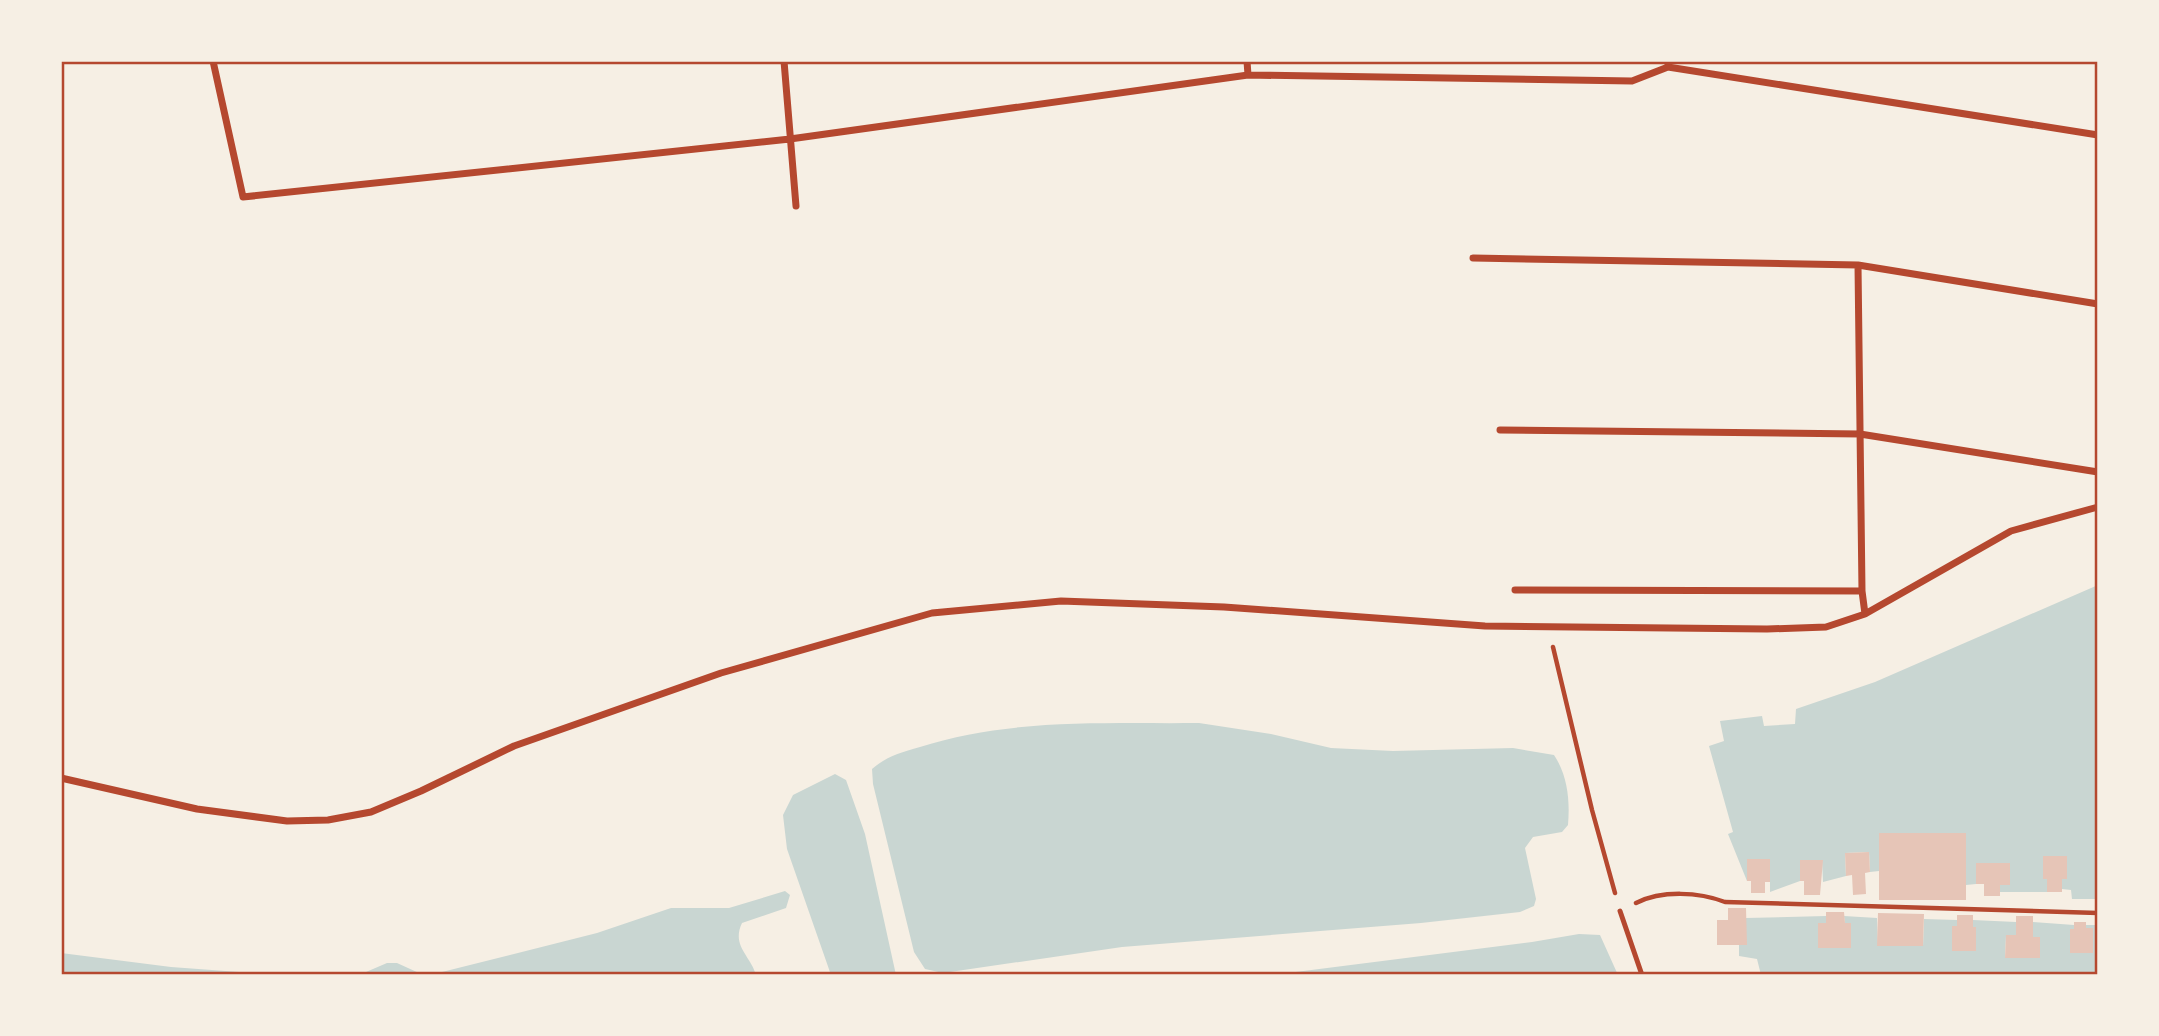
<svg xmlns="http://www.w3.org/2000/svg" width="2159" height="1036" font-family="'Source Serif 4',serif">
	<rect width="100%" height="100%" fill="#f6efe4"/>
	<path fill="#c9d6d2" d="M2098,585V899H2072L2071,890L2062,889V879H2067V856H2043V879H2047V892H2000V885L2009,863H1977L1976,884L1966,885V833H1880L1879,871L1870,872L1869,852L1845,853L1846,876L1823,882L1822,860H1800V881L1770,892V859L1747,881L1728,834L1733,832L1709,746L1724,741L1720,721L1762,716L1764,726L1795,724L1796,709L1875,682Z
		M1199,723L1271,734L1331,748L1393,751L1513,748L1554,755C1568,776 1570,801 1568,825L1562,832L1533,837L1525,848L1536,899L1534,906L1520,912L1421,923L1122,947L943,973L925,969L914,952L873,784L872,769C887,756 900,753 920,747C1009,718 1106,724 1199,723Z
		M835,774L846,780L865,834L896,975H831L787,849L783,815L793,795Z
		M785,891L790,895L786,908L742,923C731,946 751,956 756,975H359L387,963H397L419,973H438L597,933L671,908H729Z
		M1826,916V923H1818V948H1851V923H1845L1844,916L1877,918L1878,946H1923L1924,919L1957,920V926L1952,927V951H1976V928L1973,927V920L2016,922V935L2006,936L2005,958H2040V937H2033V922L2074,925V929L2070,930V953H2093V929L2086,928V925H2098V975H1761L1757,959L1739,956V945L1746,918Z
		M1579,934L1600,935L1618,975H1272L1532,942Z
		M61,953L171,967L278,975H61Z"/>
	<path fill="#e6c5b7" d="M1879,833H1966V900H1879Z
		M1869,852L1870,872L1865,873L1866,894L1853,895L1852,875L1846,876L1845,853Z
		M2043,856H2067V879H2062V892H2047V879H2043Z
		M1747,859H1770V882H1765V893H1751V881H1747Z
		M1800,860H1823L1820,895H1804V881H1800Z
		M1976,863H2010V885H2000V896H1984V884H1976Z
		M1728,908H1746L1747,945H1717V920H1728Z
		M1826,912H1844L1845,923H1851V948H1818V923H1826Z
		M1878,913L1924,914L1923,946H1877Z
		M1957,915H1973V927H1976V951H1952V926H1957Z
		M2016,916H2033V937H2040V958H2005L2006,935H2016Z
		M2074,922H2086V928H2093V953H2070V929H2074Z"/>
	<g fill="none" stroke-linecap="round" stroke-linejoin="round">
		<path stroke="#b5482f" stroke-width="4.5" d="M1553,647L1592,810L1615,893
			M1636,903C1662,890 1699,892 1725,902L2098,913"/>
		<path stroke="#b5482f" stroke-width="5" d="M1620,911L1642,975"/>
		<path stroke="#b5482f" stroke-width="7" d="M213,61L243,197L790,139L1248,75L1632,81L1668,67V61
			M784,61L796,206
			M1247,61L1248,75
			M1668,67L2098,135
			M1473,258L1858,265L2098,304
			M1858,265L1862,591L1865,614
			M1500,430L1860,434L2098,472
			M1515,590L1862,591
			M61,778L197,809L287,821L328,820L371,812L421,791L514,746L721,673L932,613L1061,601L1224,607L1485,626L1767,629L1826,627L1865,614L2011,531L2098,507"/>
	</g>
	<rect width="2159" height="1036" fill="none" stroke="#f6efe4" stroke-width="126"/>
	<rect x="63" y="63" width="2033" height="910" fill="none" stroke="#b5482f" stroke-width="2.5"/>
</svg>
